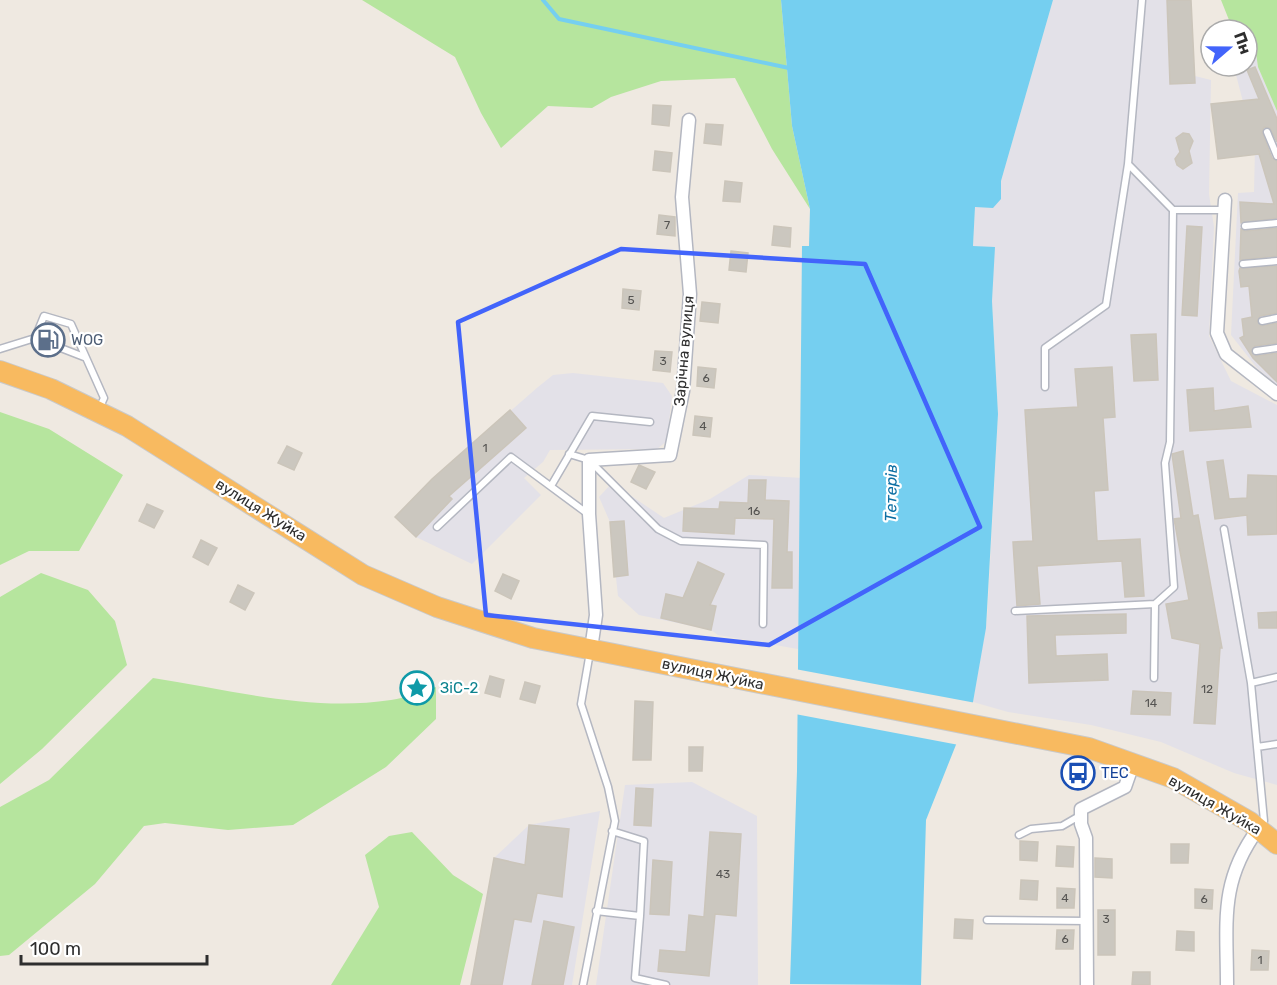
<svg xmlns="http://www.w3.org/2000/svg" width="1277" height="985" font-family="Rubik,sans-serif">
	<rect width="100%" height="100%" fill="#efe9e1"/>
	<path fill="#e3e1e8" d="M1053,0H1191L1195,76L1211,80L1209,194L1214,227L1209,336L1231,381L1277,405V785L1234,773L1161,742L1091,725L1008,712L973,702L987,620L998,414L992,301L994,248L973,246L975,207L1001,199V181Z
		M1255,46L1258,67L1277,111V385L1257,368L1231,335L1238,193L1254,192L1255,148L1235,71L1236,66H1247V47Z
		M573,373L663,383L672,396L667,441L657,449L550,450L543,462L524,478L541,495L472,564L416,537L395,517L445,468L538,387L553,375Z
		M749,475L803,478L798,649L718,635L711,630L639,615L618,596L610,522L599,497L612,483L664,518L710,499Z
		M692,782L757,816L758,985H596L625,785Z
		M600,811L572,985H471L494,858L529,825Z"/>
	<path fill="#b6e59e" d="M362,0H781L792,126L810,209L772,149L735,78L661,81L611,97L592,108L548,106L501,148L481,113L455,57Z
		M1221,0H1277V111L1258,67L1255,46L1247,47V30H1233Z
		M0,412L49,429L123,475L79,551H29L0,565Z
		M41,573L88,590L115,621L127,665L42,749L0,784V597Z
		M153,678C231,690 311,712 391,700C406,698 421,692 436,687V719L386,767L293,825L228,830L165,823L144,826L95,884L9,955L0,956V807L49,780Z
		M412,832L453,875L483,894L460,985H331L379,907L365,855L389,836Z"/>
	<path fill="#75cff0" d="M781,0H1053L1001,181V199L993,208L975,207L973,246L995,247L992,301L998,414L986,628L973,702L926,820L921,985L790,984L797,771L802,246H809L810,209L792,126Z"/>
	<path fill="#efe9e1" d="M795,669L976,703L959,745L795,714Z"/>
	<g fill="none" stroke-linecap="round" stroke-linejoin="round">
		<path stroke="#75cff0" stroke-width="4" d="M543,0L559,19L789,68"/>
	</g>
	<path fill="#cbc7bf" stroke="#cbc5ba" stroke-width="1.5" d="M1167,0H1191L1195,83L1170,84Z
		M1255,67L1277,119V142L1270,128L1264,127L1262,132L1272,158L1277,161V218L1241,223L1240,202L1274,204L1259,154L1218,159L1211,104L1259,99L1247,70Z
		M653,105L671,106L669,126L652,124Z
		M706,124L723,125L721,145L704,143Z
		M1183,133L1189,134L1193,141L1189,151L1192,163L1183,169L1177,165L1175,159L1180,152L1176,138Z
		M655,151L672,153L670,172L653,170Z
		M725,181L742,183L740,202L723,201Z
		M659,215L675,217V236L657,234Z
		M774,226L791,228L790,247L772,245Z
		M1187,226L1202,227L1197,316L1182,315Z
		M1277,228V256L1240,260L1241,229L1245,231Z
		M731,251L748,253L746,272L729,270Z
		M1277,266V313L1260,316L1257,321L1261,326L1277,323V343L1255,346L1251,351L1256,356L1277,353V382L1253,358L1240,338L1244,336L1242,319L1252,317L1249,286L1241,287L1239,271L1240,268Z
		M623,289L641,291L639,310L622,308Z
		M702,302L720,304L718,323L700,321Z
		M1156,334L1158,380L1134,381L1131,335Z
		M655,351L672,352L670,372L653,370Z
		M698,367L716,369L714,388L697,386Z
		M1112,367L1115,417L1103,418L1108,490L1094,491L1097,541L1140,539L1144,596L1125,597L1122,561L1037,566L1040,604L1017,606L1013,542L1033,541L1025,410L1078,407L1075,369Z
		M1213,388L1214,411L1248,406L1251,427L1190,431L1187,390Z
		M510,410L526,428L449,496L452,499L416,537L395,517L432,479Z
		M695,416L712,418L710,437L693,435Z
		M287,446L302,453L294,470L278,463Z
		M1183,451L1193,516L1198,515L1222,648H1220L1215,724L1194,723L1200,644L1172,638L1166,604L1189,600L1174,519L1181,518L1172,454Z
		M1223,460L1229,499L1247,498L1248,475L1277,476V534L1248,535L1247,515L1215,519L1207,462Z
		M639,465L655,472L646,489L631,482Z
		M749,480H766L765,500L789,501L787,552H792V588H772L774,519L735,518L734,534L683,531L684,508L719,509L720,502L748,503Z
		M147,504L163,511L154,528L139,521Z
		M624,521L628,575L614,577L610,522Z
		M201,540L217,548L208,565L193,557Z
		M698,562L724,574L710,605L716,606L711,630L661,618L666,594L683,598Z
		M503,574L519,581L511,599L495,591Z
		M238,585L254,593L245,610L230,602Z
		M1277,612V628H1259L1258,613Z
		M1126,614V633L1055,635L1056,656L1107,654L1108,680L1029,683L1027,616Z
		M490,676L504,680L500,697L485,693Z
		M525,682L540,686L535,703L520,699Z
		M1133,691L1171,693L1170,715L1131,714Z
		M635,701L653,702L651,760H633Z
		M689,747H703L702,771H689Z
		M636,788L653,789L651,826L634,825Z
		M529,825L569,829L562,897L537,893L531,922L514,919L502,985H471L494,858L525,865Z
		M710,832L741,834L736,916L715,914L709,976L658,971L660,950L686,952L689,915L704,917Z
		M1020,841L1038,842L1037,861L1020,860Z
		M1171,844H1189L1188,863H1171Z
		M1057,846L1074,847L1073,867L1056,866Z
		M1095,858L1112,859V878L1095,877Z
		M653,860L672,862L669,915L650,914Z
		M1021,880L1038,881L1037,900L1020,899Z
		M1057,888L1075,889L1074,908H1057Z
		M1195,889L1213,890L1212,909L1195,908Z
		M1098,910H1115V955H1098Z
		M955,919L973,920L972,939L954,938Z
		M544,921L574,927L563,985H532Z
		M1057,930H1074L1073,949H1056Z
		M1177,931L1194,932V951L1176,950Z
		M1252,950L1269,951L1268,970H1251Z
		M1133,972H1150V985H1132Z"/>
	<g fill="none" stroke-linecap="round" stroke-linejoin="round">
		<defs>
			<path id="service" d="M1142,0L1128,164L1173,210
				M1267,132L1277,156
				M1245,226L1277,223
				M1243,264L1277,261
				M1262,321L1277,318
				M35,338L84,357
				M0,349L35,338L44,316L71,324L104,398L99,409
				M1256,351L1277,348
				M1045,387V348L1106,305L1128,164
				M569,454L589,460L658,529L681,541L764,545L763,624
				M551,486L592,416L650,422
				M437,527L511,457L588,514
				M1224,529L1251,683L1264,821L1261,826
				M1015,611L1155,604
				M1154,678L1155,604L1174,587L1165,463L1170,442L1173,210H1224
				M1251,683L1277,677
				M1257,747L1277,744
				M1019,835L1031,829L1062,826L1081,815
				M596,911L640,916L644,841L612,831
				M640,916L635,978L666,985
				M987,920L1087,921
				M583,985L615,821L608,787L581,704L590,652"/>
			<path id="minor" d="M1225,200L1217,333L1226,354L1277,394
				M591,649L596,615L589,514V460L670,455L683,391L690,294L682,197L689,120
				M1087,985L1086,838L1081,824V809L1125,787L1133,764
				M1227,985C1227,922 1219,882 1258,829"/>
			<path id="trunk" d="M0,371L51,389L127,426L363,575L437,607L533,638L1089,748L1173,778L1250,822L1277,844"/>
		</defs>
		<use href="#service" stroke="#b4b7c1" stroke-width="9"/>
		<use href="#minor" stroke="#b4b7c1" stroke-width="15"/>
		<use href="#trunk" stroke="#c9c9c9" stroke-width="22"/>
		<use href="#service" stroke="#fff" stroke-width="6"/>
		<use href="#minor" stroke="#fff" stroke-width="12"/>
		<use href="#trunk" stroke="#f8ba60" stroke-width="20"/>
	</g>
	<path fill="none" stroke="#4264fb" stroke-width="4.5" stroke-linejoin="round" d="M621,249L865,264L980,527L769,645L486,615L458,322Z"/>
	<defs>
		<symbol id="fuel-ring" viewBox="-11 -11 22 22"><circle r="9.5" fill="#fff" stroke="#5c6f8a" stroke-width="1.5"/><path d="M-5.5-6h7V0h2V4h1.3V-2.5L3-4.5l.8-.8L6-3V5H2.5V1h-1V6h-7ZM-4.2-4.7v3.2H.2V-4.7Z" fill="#5c6f8a"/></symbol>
		<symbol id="sight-ring" viewBox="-11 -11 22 22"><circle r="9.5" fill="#fff" stroke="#0f9aa8" stroke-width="1.5"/><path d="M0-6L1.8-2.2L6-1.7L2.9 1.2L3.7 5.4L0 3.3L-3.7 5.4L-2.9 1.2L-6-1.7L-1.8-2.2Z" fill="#0f9aa8"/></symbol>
		<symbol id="bus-ring" viewBox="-11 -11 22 22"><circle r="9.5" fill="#fff" stroke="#1a4fb4" stroke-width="1.5"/><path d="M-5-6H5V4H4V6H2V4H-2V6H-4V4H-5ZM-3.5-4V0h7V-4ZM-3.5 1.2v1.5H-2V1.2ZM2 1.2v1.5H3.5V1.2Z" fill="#1a4fb4"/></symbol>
	</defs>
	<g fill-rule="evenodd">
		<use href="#fuel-ring" x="29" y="321" width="38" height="38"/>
		<use href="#sight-ring" x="398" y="669" width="38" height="38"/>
		<use href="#bus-ring" x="1059" y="754" width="38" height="38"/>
	</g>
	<g text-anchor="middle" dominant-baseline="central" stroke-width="4.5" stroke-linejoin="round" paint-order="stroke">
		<g font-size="12" fill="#555452">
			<text x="667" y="225">7</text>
			<text x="631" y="300">5</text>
			<text x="663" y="361">3</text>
			<text x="706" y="378">6</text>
			<text x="703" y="426">4</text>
			<text x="485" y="448">1</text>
			<text x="754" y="511">16</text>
			<text x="1207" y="689">12</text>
			<text x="1151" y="703">14</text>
			<text x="723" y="874">43</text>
			<text x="1065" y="898">4</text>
			<text x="1204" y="899">6</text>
			<text x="1106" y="919">3</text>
			<text x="1065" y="939">6</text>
			<text x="1260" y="960">1</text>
		</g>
		<g font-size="15" fill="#4e5e75" stroke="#fff" text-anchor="start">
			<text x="71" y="340">WOG</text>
		</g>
		<g font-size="15" fill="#2e2e2e" stroke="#fff">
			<text transform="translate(684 351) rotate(-85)">Зарічна вулиця</text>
			<text transform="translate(261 510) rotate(32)">вулиця Жуйка</text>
			<text transform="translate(713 674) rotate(12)">вулиця Жуйка</text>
			<text transform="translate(1215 805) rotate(30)">вулиця Жуйка</text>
		</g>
		<g font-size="15" fill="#0d838f" stroke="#fff" text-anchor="start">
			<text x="440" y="688">ЗіС-2</text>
		</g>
		<g font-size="15" fill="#164399" stroke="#fff" text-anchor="start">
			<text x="1101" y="773">ТЕС</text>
		</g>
		<g font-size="16" font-style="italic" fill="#0d6fa3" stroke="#fff">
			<text transform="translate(891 493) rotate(-89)">Тетерів</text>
		</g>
	</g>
	<g transform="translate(1229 48) rotate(70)"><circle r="28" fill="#ffffff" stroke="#ababab" stroke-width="1.5"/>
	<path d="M0-4.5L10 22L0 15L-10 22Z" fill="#4264fb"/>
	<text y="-9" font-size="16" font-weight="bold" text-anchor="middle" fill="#2e2e2e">Пн</text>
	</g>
	<path d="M21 955v9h186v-9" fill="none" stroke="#2e2e2e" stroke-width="3"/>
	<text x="30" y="955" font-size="18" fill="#2e2e2e" stroke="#ffffff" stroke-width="4.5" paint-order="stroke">100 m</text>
</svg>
